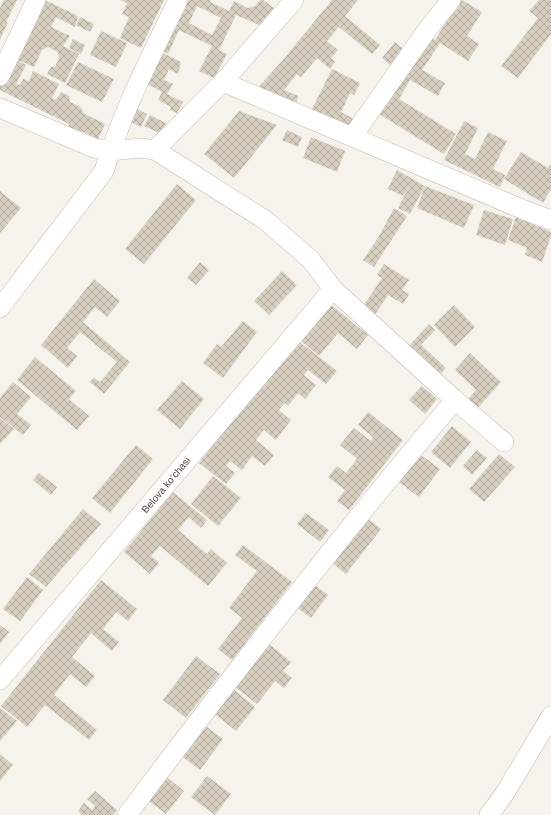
<svg xmlns="http://www.w3.org/2000/svg" width="551" height="815" font-family="Arial,sans-serif">
	<defs>
		<pattern id="building-cross-hatch" width="8" height="8" patternUnits="userSpaceOnUse"><rect width="8" height="8" fill="#d8cfc1"/><path d="M0 0l8 8M0 8l8-8" fill="none" stroke="#b1aa9e"/></pattern>
	</defs>
	<rect width="100%" height="100%" fill="#f6f3ec"/>
	<path fill="url(#building-cross-hatch)" fill-rule="evenodd" d="M4,0H17L6,22H8L0,40V8Z
		M45,0L78,16L75,27L56,17L51,27L70,36L63,46L79,54L65,83L47,74L51,67H55L59,58L58,52L48,47L42,50L34,67L18,60L24,42L26,43L32,31L29,29Z
		M120,0H164L141,48L120,38L129,17L122,14L127,3Z
		M186,0H211L210,2L229,11L234,1L248,8L255,6L260,0H263L278,11L264,27L236,15L219,50L227,54L214,78L199,71L212,46L179,30L168,54L161,50ZM197,6L221,18L212,35L189,23Z
		M332,0H358L345,16L380,45L372,54L339,27L327,41L338,50L331,58L335,62L330,69L317,58L301,77L297,74L284,90L298,96L296,105L254,92L282,61Z
		M460,0H462L482,12L467,36L479,44L468,61L440,43L422,70L445,83L438,96L410,80L399,99L456,134L444,154L377,113L426,34L435,40Z
		M539,0H551V34L518,78L501,66L538,18L529,11Z
		M80,17L94,24L90,32L76,25Z
		M101,31L127,43L116,67L90,55Z
		M73,39L85,45L81,54L69,48Z
		M395,42L403,49L390,65L382,58Z
		M163,53L181,62L178,74L169,69L164,80L173,84L167,94L183,102L177,113L170,110L171,107L158,100L162,92L147,84Z
		M14,59L26,65L16,84L20,85L23,79L29,81L33,71L59,84L52,98L56,100L61,92L69,96L70,102L81,107L83,113L105,124L98,139L82,131L81,133L68,127L69,124L0,90V86Z
		M78,62L114,79L102,102L66,85Z
		M332,69L360,83L354,95L350,93L341,112L354,119L349,130L311,111Z
		M137,109L147,114L141,127L131,122Z
		M239,111L277,125L234,178L204,154Z
		M150,115L166,123L161,134L144,126Z
		M464,121L478,128L465,154L475,159L488,132L507,141L493,169L505,175L500,187L444,160Z
		M287,130L302,137L298,147L282,140Z
		M311,137L345,151L337,172L303,158Z
		M521,152L548,168L551,164V189L543,203L504,179Z
		M397,170L425,186L474,205L464,228L417,208L425,186L410,214L398,208L410,185L403,196L388,189Z
		M177,184L196,200L144,264L125,249Z
		M0,191L21,208L0,233Z
		M394,208L407,216L374,267L363,260L378,238Z
		M484,210L513,219L505,245L476,235Z
		M516,217L551,232V236L542,262L525,255L527,248L508,240Z
		M200,262L209,270L196,285L187,278Z
		M384,264L409,280L402,290L409,294L403,304L388,295L374,316L362,308L382,278L377,275Z
		M282,271L297,285L269,315L254,301Z
		M94,279L120,301L107,317L95,307L83,322L130,362L104,394L90,382L94,378L100,382L117,362L80,332L67,348L77,356L68,368L41,345Z
		M330,304L368,335L357,349L338,333L319,356L300,340Z
		M454,305L475,327L455,347L434,325Z
		M243,321L257,332L223,378L203,363L217,344L221,347Z
		M429,324L435,330L421,345L446,368L438,377L407,348Z
		M296,339L337,371L326,384L308,370L304,375L316,385L305,399L298,393L288,406L284,403L279,410L291,420L276,440L264,430L256,440L274,455L265,466L252,456L242,470L230,461L226,466L235,473L226,484L199,463Z
		M470,353L501,382L474,412L464,404L476,390L455,370Z
		M35,357L76,391L69,399L89,416L77,430L17,380Z
		M182,381L204,399L180,429L157,410Z
		M13,382L31,397L17,414L31,425L23,435L0,417V398Z
		M422,386L437,399L425,414L409,400Z
		M368,412L403,440L349,510L337,501L345,490L328,477L337,466L346,473L357,459L340,445L354,428L371,441L373,437L358,425Z
		M0,418L14,429L0,444Z
		M452,426L471,442L450,468L431,452Z
		M136,445L153,459L110,513L92,498Z
		M477,450L487,458L472,475L463,466Z
		M417,452L440,469L419,497L396,480Z
		M499,454L515,467L484,502L469,489Z
		M39,473L57,487L51,495L33,480Z
		M213,476L241,498L218,526L191,504Z
		M173,492L207,520L201,528L189,517L178,530L207,554L211,549L227,563L208,586L160,546L151,556L159,563L150,574L124,552Z
		M83,509L101,524L46,587L29,574Z
		M306,513L329,530L320,542L297,524Z
		M366,517L381,529L346,574L332,563Z
		M243,545L292,582L232,660L218,649L242,618L229,608L257,571L235,555Z
		M27,577L43,590L20,621L3,609Z
		M101,580L137,609L128,621L116,612L103,629L119,642L112,651L91,633L72,657L95,676L86,687L70,674L54,695L97,730L89,740L45,705L27,727L1,706Z
		M312,583L328,595L311,618L295,606Z
		M0,625L9,632L0,644Z
		M268,643L291,662L283,671L292,678L284,688L275,681L257,704L234,686Z
		M196,656L220,674L186,718L163,700Z
		M231,687L255,707L236,731L211,711Z
		M0,708L17,721L0,741Z
		M203,724L223,739L200,770L180,755Z
		M0,754L13,765L0,781Z
		M207,776L231,794L215,815L191,797Z
		M167,777L184,791L166,814L149,801Z
		M95,791L117,810L113,815H82L78,811L84,803L92,810L95,806L87,799Z"/>
	<g fill="none" stroke-linecap="round" stroke-linejoin="round">
		<defs>
			<path id="minor" d="M0,76L36,0
				M223,82L294,0
				M0,108L94,148L110,151L141,148L155,150L265,220L311,260L333,289L455,400L504,442
				M352,137L427,30L451,0
				M155,150L223,82L524,210L551,220
				M0,308L104,171C122,112 151,56 178,0
				M0,680L333,289
				M127,815C233,674 341,534 455,400
				M489,815L505,793L551,716"/>
		</defs>
		<use href="#minor" stroke="#c2bbae" stroke-width="20"/>
		<use href="#minor" stroke="#fff" stroke-width="19"/>
	</g>
	<g text-anchor="middle" dominant-baseline="central" stroke-width="3" stroke-linejoin="round" paint-order="stroke">
		<g font-size="10" fill="#4b4439" stroke="#fff">
			<text transform="translate(166 485) rotate(-50)">Belova koʻchasi</text>
		</g>
	</g>
</svg>
